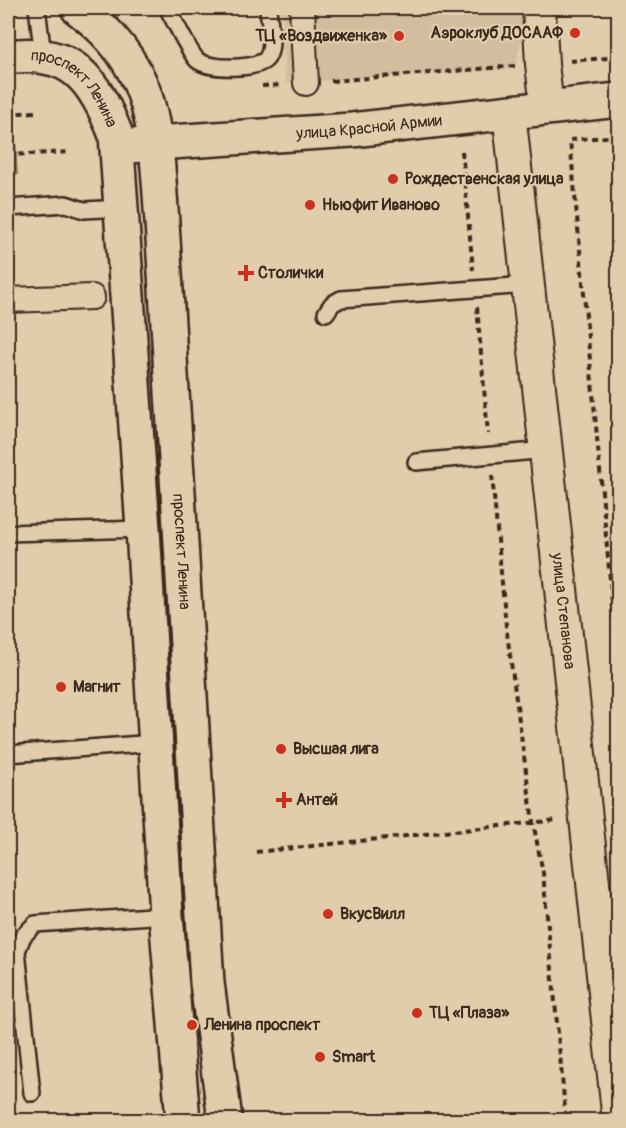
<svg xmlns="http://www.w3.org/2000/svg" width="626" height="1128" font-family="Pangolin,sans-serif">
	<defs>
		<pattern id="park-crowns" width="20" height="18" patternUnits="userSpaceOnUse" patternTransform="scale(1.5)"><rect width="20" height="18" fill="#c3ae91"/><path d="M2 6a3 3 0 1 1 6 0M12 15a3 3 0 1 1 6 0" fill="none" stroke="#a08e76"/></pattern>
	</defs>
	<rect width="100%" height="100%" fill="#e1ccab"/>
	<filter id="ink" filterUnits="userSpaceOnUse"><feTurbulence type="fractalNoise" baseFrequency=".0167" numOctaves="2"/><feDisplacementMap in="SourceGraphic" scale="12" xChannelSelector="R" yChannelSelector="G"/><feConvolveMatrix kernelMatrix="1 2 1 2 8 2 1 2 1" color-interpolation-filters="sRGB"/></filter>
	<g filter="url(#ink)">
		<path fill="#d2bd9e" d="M282,8H523L520,47L514,69L286,83Z"/>
		<path fill="url(#park-crowns)" stroke="#7f6c58" stroke-width="1.5" d="M12,82L17,174L8,175V83Z"/>
		<g fill="none" stroke-linecap="round" stroke-linejoin="round">
			<defs>
				<path id="service" d="M37,8L43,55
					M167,8C174,19 189,52 197,60C208,70 259,70 267,58C275,46 269,22 268,8
					M8,208L66,204L84,210L123,208
					M326,313L332,304L341,299L528,285
					M416,462L546,450
					M8,533L143,529
					M8,754L155,743
					M32,1093L17,951L23,936L35,924L166,915"/>
				<path id="pedestrian" d="M302,8L306,83
					M8,300L92,297"/>
				<g id="minor">
					<path d="M539,8L542,64L547,108"/>
					<path id="s1" d="M509,112L618,1112"/>
				</g>
				<g id="secondary">
					<path id="s2" d="M118,148L156,143L352,130L618,100"/>
				</g>
				<g id="trunk">
					<path id="s3" d="M78,8C158,68 155,131 162,222L207,983L225,1120"/>
					<path id="s4" d="M8,57C72,48 94,79 116,135L143,529L166,915L183,1120"/>
				</g>
			</defs>
			<use href="#service" stroke="#3b2a1e" stroke-width="20"/>
			<use href="#pedestrian" stroke="#3b2a1e" stroke-width="28"/>
			<use href="#minor" stroke="#3b2a1e" stroke-width="36"/>
			<use href="#secondary" stroke="#3b2a1e" stroke-width="38"/>
			<use href="#trunk" stroke="#3b2a1e" stroke-width="38"/>
			<path stroke="#3b2a1e" stroke-width="4" stroke-dasharray="6 4.5" stroke-linecap="butt" d="M570,61L618,57
				M331,81L515,66
				M262,86L282,85
				M8,114L35,112
				M618,136L570,140L618,668
				M462,151L473,270
				M8,155L70,152
				M477,307L488,434
				M492,475L506,626L533,822L543,873L566,1120
				M256,852L557,820"/>
			<use href="#service" stroke="#e1ccab" stroke-width="15"/>
			<use href="#pedestrian" stroke="#e1ccab" stroke-width="24"/>
			<use href="#minor" stroke="#e1ccab" stroke-width="32"/>
			<use href="#secondary" stroke="#e1ccab" stroke-width="33"/>
			<use href="#trunk" stroke="#e1ccab" stroke-width="33"/>
		</g>
	</g>
	<g fill="#c8321e" stroke="#e1ccab" stroke-width="2">
		<circle cx="575" cy="33" r="6"/>
		<circle cx="399" cy="36" r="6"/>
		<circle cx="393" cy="179" r="6"/>
		<circle cx="310" cy="205" r="6"/>
		<path d="M243 264h6v6h6v6h-6v6h-6v-6h-6v-6h6z"/>
		<circle cx="61" cy="687" r="6"/>
		<circle cx="281" cy="749" r="6"/>
		<path d="M281 791h6v6h6v6h-6v6h-6v-6h-6v-6h6z"/>
		<circle cx="328" cy="914" r="6"/>
		<circle cx="417" cy="1013" r="6"/>
		<circle cx="192" cy="1025" r="6"/>
		<circle cx="320" cy="1057" r="6"/>
	</g>
	<g text-anchor="middle" dominant-baseline="central" stroke-width="4.5" stroke-linejoin="round" paint-order="stroke">
		<g font-size="16" font-weight="bold" fill="#3b2a1e" stroke="#e1ccab" text-anchor="start">
			<text x="563" y="33" text-anchor="end">Аэроклуб ДОСААФ</text>
			<text x="387" y="36" text-anchor="end">ТЦ «Воздвиженка»</text>
			<text x="405" y="179">Рождественская улица</text>
			<text x="322" y="205">Ньюфит Иваново</text>
			<text x="258" y="273">Столички</text>
			<text x="73" y="687">Магнит</text>
			<text x="293" y="749">Высшая лига</text>
			<text x="296" y="800">Антей</text>
			<text x="340" y="914">ВкусВилл</text>
			<text x="429" y="1013">ТЦ «Плаза»</text>
			<text x="204" y="1025">Ленина проспект</text>
			<text x="332" y="1057">Smart</text>
		</g>
		<g font-size="16" fill="#3b2a1e" stroke="#e1ccab">
			<text stroke="none"><textPath href="#s4" startOffset="81">проспект Ленина</textPath></text>
			<text stroke="none"><textPath href="#s2" startOffset="252">улица Красной Армии</textPath></text>
			<text stroke="none"><textPath href="#s3" startOffset="570">проспект Ленина</textPath></text>
			<text stroke="none"><textPath href="#s1" startOffset="502">улица Степанова</textPath></text>
		</g>
	</g>
	<rect width="626" height="1128" fill="none" stroke="#e1ccab" stroke-width="30"/>
	<rect x="15" y="15" width="596" height="1098" fill="none" stroke="#3b2a1e" stroke-width="2" filter="url(#ink)"/>
</svg>
